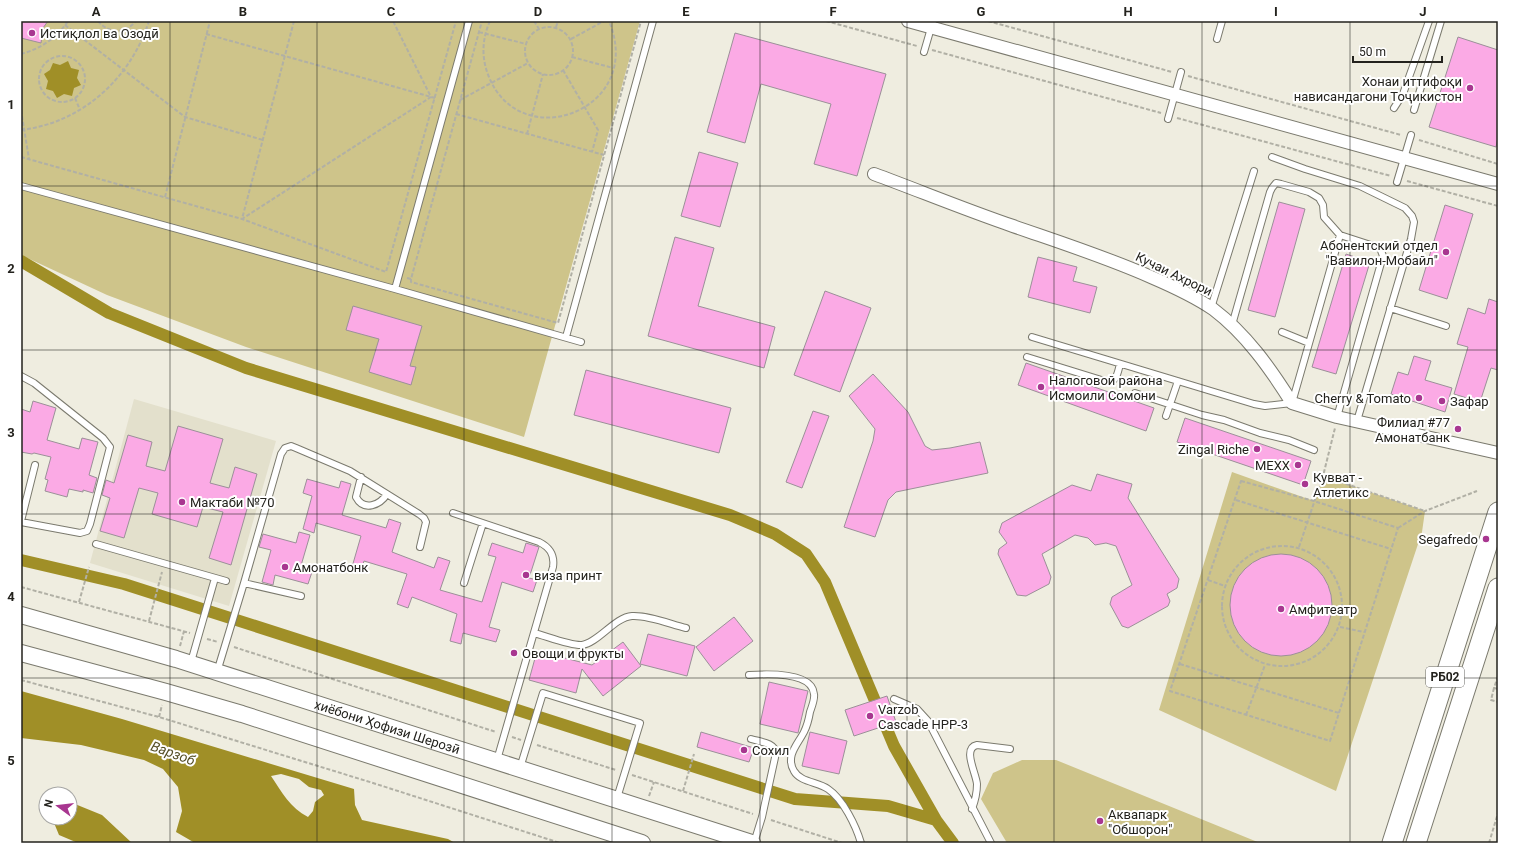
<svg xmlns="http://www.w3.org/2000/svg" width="1519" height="864" font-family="Roboto,sans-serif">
	<rect width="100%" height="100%" fill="#efede0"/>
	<path fill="#e3e0cc" d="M134,399L276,441L229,606L90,563Z"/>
	<path fill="#cec48a" d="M21,21H640L524,437L246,347L107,295L21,255Z
		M1232,472L1314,501L1323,476L1425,511L1422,532L1336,791L1159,710Z
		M1022,760H1056L1260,843H1007L981,799L993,773Z"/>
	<path fill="#a08f27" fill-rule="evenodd" d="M68,61L71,68L79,70L77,78L81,85L74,88L72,96L64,94L57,98L53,91L46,89L48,81L44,74L50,70L53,63L60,65Z
		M21,691L122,719L354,789L355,805L362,820L448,839L455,843H195L176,832L182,811L178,787L163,769L144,760L81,745L21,738ZM281,774L299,779L309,787L321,790L324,795L315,802L313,811L308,817C290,808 282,792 271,776Z
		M70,802L102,815L132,843H78L59,835L52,818H70Z"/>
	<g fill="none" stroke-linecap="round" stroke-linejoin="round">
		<path stroke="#a08f27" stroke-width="12" d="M21,261L109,313L246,368L730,515L775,534L806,554L825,582L894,746L936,820L953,843
			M21,560L124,584L795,799L888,806L936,820"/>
	</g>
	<path fill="#fbaae5" stroke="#9b9098" d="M21,21H48L43,28L41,43L21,38Z
		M735,33L886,74L857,176L814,164L831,104L761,84L745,143L707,132Z
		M1458,37L1498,50V137L1496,147L1429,127Z
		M699,152L738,163L720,227L681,216Z
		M1279,202L1305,209L1275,317L1248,310Z
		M1445,205L1473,214L1447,299L1419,290Z
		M675,237L714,248L698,306L775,327L764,368L648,336Z
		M1346,254L1370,262L1336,374L1312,367Z
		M1038,257L1077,267L1073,281L1097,287L1090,313L1028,297Z
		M825,291L871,308L840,392L794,375Z
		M1489,299L1498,302V370L1491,368L1480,402L1454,394L1468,347L1457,344L1468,308L1485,314Z
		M353,306L422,326L410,366L416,367L411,385L369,372L379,339L346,330Z
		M1414,356L1431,361L1425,380L1452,388L1445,412L1391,394L1398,372L1408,375Z
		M1026,363L1154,408L1146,431L1018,385Z
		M586,370L731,408L719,453L574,415Z
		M873,374L908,412L925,446L932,450L950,448L980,442L988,473L896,492L888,500L875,537L844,527L873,441L875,429L849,396Z
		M33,401L56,408L47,440L79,449L82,438L98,442L89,475L97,478L93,493L83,490V492L69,489L67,497L45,491L48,480L45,479L51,457L34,453L32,454L21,452V409L30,412Z
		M813,411L829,416L802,488L786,482Z
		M1185,418L1311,461L1303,485L1177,442Z
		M178,426L223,439L210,483L229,488L235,467L257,474L231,565L209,558L223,512L203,507L197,527L152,514L158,493L139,488L124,538L100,531L110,498L102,495L106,480L114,483L128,435L152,442L146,466L165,471Z
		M1097,474L1132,484L1128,498L1179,579L1177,588L1167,594L1170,601L1168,606L1128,628L1122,626L1110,604L1112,597L1132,585L1116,546L1106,543L1095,545L1088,538L1075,535L1042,554L1051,577L1049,584L1026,596L1017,595L998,554L999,549L1007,543L999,532L1002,523L1072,485L1091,491Z
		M307,479L339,488L341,481L351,484L342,515L386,528L389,519L401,523L392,552L434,568L438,557L450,561L440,590L482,602L496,557L488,555L492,543L523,553L526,543L539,547L529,578L537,580L533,592L502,582L489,627L500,630L496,642L463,633L461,644L450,641L457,614L412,597L408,608L397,604L407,574L364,561L361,570L352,567L361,536L316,523L314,533L303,529L312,496L303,493Z
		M299,532L310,535L300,569L312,572L308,584L275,575L273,585L262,582L271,550L259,547L263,534L296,543Z
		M1230 605a51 51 0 1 1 102 0a51 51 0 1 1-102 0Z
		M734,617L753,641L714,671L696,647Z
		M648,634L695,646L687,676L640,664Z
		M623,642L641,666L603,696L582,669L576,693L529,680L537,651L592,665Z
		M769,682L808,691L798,733L760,724Z
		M887,696L896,722L854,736L845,710Z
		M701,732L754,748L749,762L697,747Z
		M810,732L847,741L839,774L802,766Z"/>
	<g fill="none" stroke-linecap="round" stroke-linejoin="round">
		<defs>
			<path id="service" d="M1217,39L1222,21
				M924,52L933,21
				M1394,108L1403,94L1429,21
				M1414,110L1441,21
				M1168,119L1181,72
				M1272,157L1305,169L1360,186L1405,208L1412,216L1414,222L1411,239L1357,421
				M1397,182L1411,135
				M21,186L395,289L469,21
				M395,289L581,342
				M1211,308L1254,171
				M1390,308L1446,326
				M1232,325L1270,192L1272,188L1276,183L1281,184L1309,192L1319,198L1323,205L1324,217L1340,235L1380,248L1383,256L1337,417
				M1282,332L1309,343
				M566,337L653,21
				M1032,337L1254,404L1265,406L1292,403L1340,235
				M1027,357L1108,382C1117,382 1118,371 1120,364
				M21,376L34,383L103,438L110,447L90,524L87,531L80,533L21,522
				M1135,393L1202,415L1224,420L1260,433L1289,440L1314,450
				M1166,416L1178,381
				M361,477L356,497C364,512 380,505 387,494
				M453,513L539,542C549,547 555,554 553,567L497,760
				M21,521L35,465
				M96,544L226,581
				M244,583L301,596
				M464,583L483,523
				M534,633C546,636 571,646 582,645C598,643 615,617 632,616C648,615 670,624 686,628
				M191,662L215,578
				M217,672L244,583L281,454L285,448L291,446L296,448L350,471L419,514L424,518L426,522L420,547
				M749,675C764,674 812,671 814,694C815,699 812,706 810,712C809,718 807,726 804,732C798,744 785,756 794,771C800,782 818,782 828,789C843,799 856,826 861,843
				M894,699L917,709L928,721L991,843
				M751,739C760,742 774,742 776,753L762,817L754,843
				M520,768L543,693L640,723L617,798
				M972,809C975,801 977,793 977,784C976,773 962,748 977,745L1010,749"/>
			<path id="minor" d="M908,21L1498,184
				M874,174C920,191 966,210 1013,226C1059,242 1106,257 1151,277C1172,286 1194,296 1213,309C1246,334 1270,368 1292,403L1337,417L1498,453"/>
			<g id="secondary">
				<path id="s1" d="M21,615L176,659L752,843"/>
				<path d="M21,653L166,692L242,714L642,843"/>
			</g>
			<path id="trunk" d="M1392,843L1498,512
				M1416,843L1498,588"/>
		</defs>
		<use href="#service" stroke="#7b7a6e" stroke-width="8"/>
		<use href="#minor" stroke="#7b7a6e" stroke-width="14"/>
		<use href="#secondary" stroke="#7b7a6e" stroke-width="18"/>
		<use href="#trunk" stroke="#7b7a6e" stroke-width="21"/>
		<path stroke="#b1b0a5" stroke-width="2" stroke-dasharray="4 2" stroke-linecap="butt" d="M98,21C109,34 125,34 136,21
			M294,21L242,219L431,97L393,21
			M490,21C482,39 481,58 489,77C521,156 646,110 609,21
			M534,21L539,29
			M826,21L917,46
			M988,21L1172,72
			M65,25L185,117L263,140
			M556,27L558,21
			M525 51a24 24 0 1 1 48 0a24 24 0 1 1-48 0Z
			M479,32L526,44
			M206,34L435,98
			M571,39L604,21
			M932,50L1161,113
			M21,54C40,49 57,38 68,21
			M39 79a23 23 0 1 1 46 0a23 23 0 1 1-46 0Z
			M572,57L613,68
			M563,70L598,130L592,152
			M1188,76L1401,135
			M75,98L80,110
			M460,100L528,63
			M21,110L29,159
			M456,114L604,155
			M1177,118L1391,176
			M21,130C82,123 131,78 149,21
			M527,134L543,74
			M1419,140L1498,164
			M21,157L242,219L386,272L456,21
			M1407,181L1498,206
			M165,197L210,21
			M407,278L411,279L482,21
			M411,279V282L558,323L641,21
			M1323,476L1425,511
			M1241,481L1314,501L1398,528L1330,741L1170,691Z
			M1236,500L1391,549
			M1398,528L1425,511L1477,491
			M1222 606a60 60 0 1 1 120 0a60 60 0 1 1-120 0Z
			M1299,547L1323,476L1335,428
			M1208,580L1225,586
			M21,587L190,633
			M79,602L89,567
			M149,621L162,572
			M1340,627L1364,632
			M207,639L218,642
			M180,646L184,631
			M234,647L496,732
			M1180,664L1339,713
			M1498,676L1494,688L1498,689
			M21,680L159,717L373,783L560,843
			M1494,688L1491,700L1498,702
			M1246,715L1265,665
			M159,717L162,705
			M512,737L521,740
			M537,745L616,770
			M632,775L753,814
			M683,791L694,754
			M649,796L654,782
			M771,820L842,843
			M1489,843L1498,813"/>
		<use href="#service" stroke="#fff" stroke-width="6"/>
		<use href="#minor" stroke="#fff" stroke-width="12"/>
		<use href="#secondary" stroke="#fff" stroke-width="16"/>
		<use href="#trunk" stroke="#fff" stroke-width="19"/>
	</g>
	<path fill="none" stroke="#23221d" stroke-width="1" stroke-opacity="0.55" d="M170,21V843M317,21V843M464,21V843M612,21V843M760,21V843M907,21V843M1054,21V843M1202,21V843M1350,21V843M21,186H1498M21,350H1498M21,514H1498M21,678H1498"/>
	<g fill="#a83690" stroke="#fff" stroke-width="1.5">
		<circle cx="32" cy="33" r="4"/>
		<circle cx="1470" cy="88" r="4"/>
		<circle cx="1446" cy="252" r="4"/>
		<circle cx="1041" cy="387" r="4"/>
		<circle cx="1419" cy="398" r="4"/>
		<circle cx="1442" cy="401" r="4"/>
		<circle cx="1458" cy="429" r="4"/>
		<circle cx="1257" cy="449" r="4"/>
		<circle cx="1298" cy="465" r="4"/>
		<circle cx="1305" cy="484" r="4"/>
		<circle cx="182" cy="502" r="4"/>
		<circle cx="1486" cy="539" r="4"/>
		<circle cx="285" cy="567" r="4"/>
		<circle cx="526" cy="575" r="4"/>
		<circle cx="1281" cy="609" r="4"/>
		<circle cx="514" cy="653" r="4"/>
		<circle cx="870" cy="716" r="4"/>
		<circle cx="744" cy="750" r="4"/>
		<circle cx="1100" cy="821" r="4"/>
	</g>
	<g text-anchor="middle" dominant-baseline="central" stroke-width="4" stroke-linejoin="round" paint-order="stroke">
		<rect fill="#fff" stroke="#656461" stroke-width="1" x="1426" y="667" width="38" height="20" rx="3"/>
		<g font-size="12" font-weight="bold" fill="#23221d">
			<text x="1445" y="677">РБ02</text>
		</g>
		<g font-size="13" fill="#23221d" stroke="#fff" text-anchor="start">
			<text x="40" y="33">Истиқлол ва Озодӣ</text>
			<text x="1462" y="81" text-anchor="end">Хонаи иттифоқи<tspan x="1462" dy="15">нависандагони Тоҷикистон</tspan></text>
			<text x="1438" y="245" text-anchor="end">Абонентский отдел<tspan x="1438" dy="15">"Вавилон-Мобайл"</tspan></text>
			<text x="1049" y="380">Налоговой района<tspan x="1049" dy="15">Исмоили Сомони</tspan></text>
			<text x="1411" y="398" text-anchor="end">Cherry &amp; Tomato</text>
			<text x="1450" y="401">Зафар</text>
			<text x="1450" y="422" text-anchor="end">Филиал #77<tspan x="1450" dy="15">Амонатбанк</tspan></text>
			<text x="1249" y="449" text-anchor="end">Zingal Riche</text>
			<text x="1290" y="465" text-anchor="end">MEXX</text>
			<text x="1313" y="477">Кувват -<tspan x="1313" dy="15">Атлетикс</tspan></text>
			<text x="190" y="502">Мактаби №70</text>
			<text x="1478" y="539" text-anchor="end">Segafredo</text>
			<text x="293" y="567">Амонатбонк</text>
			<text x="534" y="575">виза принт</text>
			<text x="1289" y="609">Aмфитеатр</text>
			<text x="522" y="653">Овощи и фрукты</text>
			<text x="878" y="709">Varzob<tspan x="878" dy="15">Cascade HPP-3</tspan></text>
			<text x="752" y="750">Сохил</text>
			<text x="1108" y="814">Аквапарк<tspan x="1108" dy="15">"Обшорон"</tspan></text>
		</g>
		<g font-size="13" fill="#23221d" stroke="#fff">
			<text transform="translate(1174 274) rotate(26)">Кучаи Ахрори</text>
			<text stroke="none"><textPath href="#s1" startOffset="383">хиёбони Ҳофизи Шерозӣ</textPath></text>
		</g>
		<g font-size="14" font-style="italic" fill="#544d24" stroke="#fff">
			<text transform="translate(173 753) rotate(20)">Варзоб</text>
		</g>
	</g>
	<rect width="1519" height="864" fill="none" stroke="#ffffff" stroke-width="44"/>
	<g transform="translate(58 806) rotate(285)"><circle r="19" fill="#ffffff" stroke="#a7a7a5"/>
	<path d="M0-3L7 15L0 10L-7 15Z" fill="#a83690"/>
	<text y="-6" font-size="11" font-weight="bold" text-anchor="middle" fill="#23221d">N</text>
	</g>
	<path d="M1353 56v6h89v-6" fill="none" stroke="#23221d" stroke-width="2"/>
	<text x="1359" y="56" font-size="12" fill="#23221d" stroke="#ffffff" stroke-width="3" paint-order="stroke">50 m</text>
	<rect x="22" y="22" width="1475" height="820" fill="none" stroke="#23221d" stroke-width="1.5"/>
	<g font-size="13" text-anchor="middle" font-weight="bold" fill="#23221d">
		<text x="96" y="16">A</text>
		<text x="243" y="16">B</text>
		<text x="391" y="16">C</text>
		<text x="538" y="16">D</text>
		<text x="686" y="16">E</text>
		<text x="833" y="16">F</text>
		<text x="981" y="16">G</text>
		<text x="1128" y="16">H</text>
		<text x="1276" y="16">I</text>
		<text x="1423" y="16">J</text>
		<text x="11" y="109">1</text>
		<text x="11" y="273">2</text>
		<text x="11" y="437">3</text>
		<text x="11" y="601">4</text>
		<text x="11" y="765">5</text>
	</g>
</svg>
